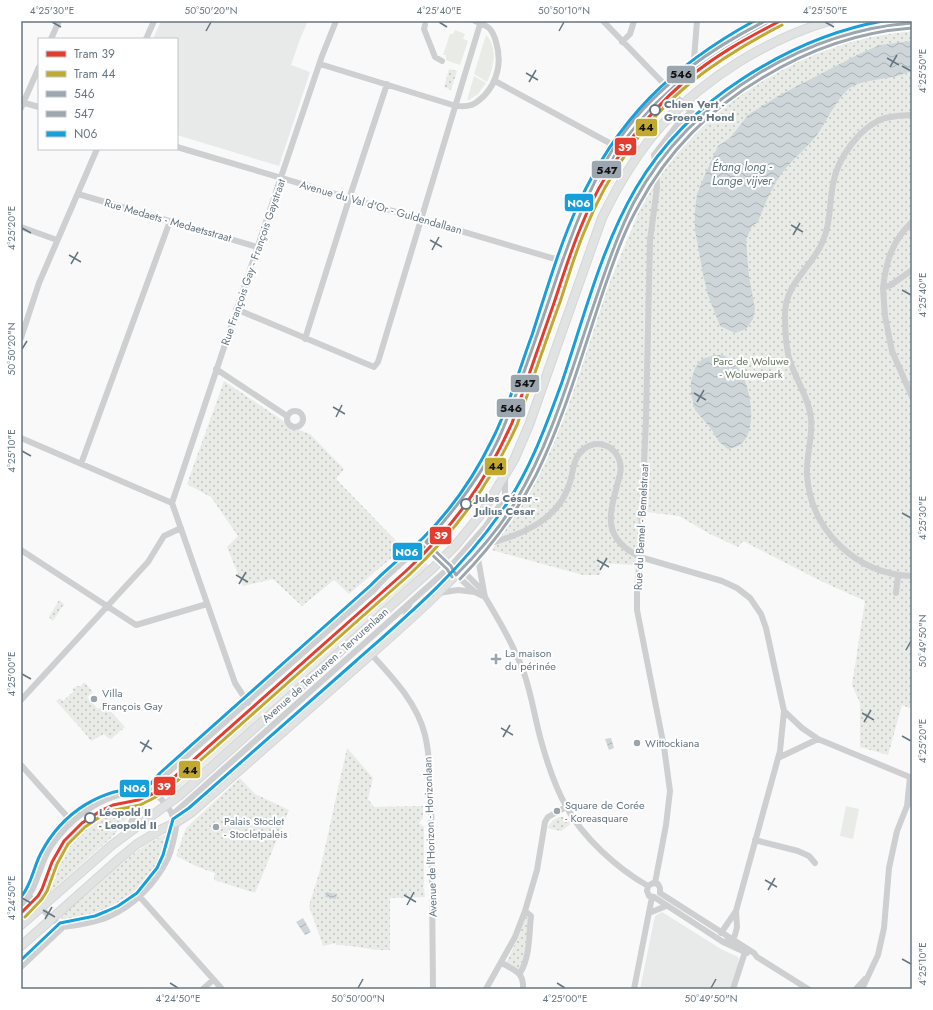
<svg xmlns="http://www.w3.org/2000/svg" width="933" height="1010" font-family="Jost,sans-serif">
	<defs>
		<pattern id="park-dots" width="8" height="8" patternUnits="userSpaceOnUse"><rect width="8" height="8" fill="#e8ebe6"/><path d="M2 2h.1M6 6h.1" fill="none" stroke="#c0c3c0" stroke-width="1.8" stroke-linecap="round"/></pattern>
		<pattern id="water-waves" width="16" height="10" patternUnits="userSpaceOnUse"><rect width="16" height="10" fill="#ced6d9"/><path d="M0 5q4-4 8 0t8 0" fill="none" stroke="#abb2b5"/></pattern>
	</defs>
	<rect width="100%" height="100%" fill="#f9f9f9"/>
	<path fill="#e8e9e9" d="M161,21H308L300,39L291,65L310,72L279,166L177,135V39H153Z
		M662,912L721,949L738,957L739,960L731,989H640L655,916Z"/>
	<path fill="#e8ebe6" d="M455,30L465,34L463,39L468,41L460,65L446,60V55H443L450,34H453Z
		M486,35C498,47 494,68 487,82L474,74Z
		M474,76L486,83L478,94L469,100H467Z
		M426,563L428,566L185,783L173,794L170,791L317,660L329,651L349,631Z
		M846,806L859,809L853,839L840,836Z"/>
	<path fill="url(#park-dots)" d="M912,31V709L902,705L888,755L860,747V703L852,685L865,601L821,581L743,541L738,547L710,534L679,516L639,511L637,565L600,563V575H583L492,550L525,497L554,442L609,284L644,199L672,156L694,133L719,110L744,92L771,74L801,59L853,41L875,36Z
		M449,69L457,71L451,90L444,87Z
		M224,381L294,428L310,434L344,469L336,479L403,548L349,594L334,580L302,606L273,579L243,586L227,547L238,536L211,497L187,484Z
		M59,600L64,604L53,621L49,617Z
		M84,682L93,692L87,697L98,709L104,704L125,727L111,739L108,738L104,734L91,741L84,732L56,701L60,698L63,701L74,691L72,689L78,686H81Z
		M347,748L373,778L368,799L374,807L423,806V818L419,823L424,827V882L423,888L424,889L425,897L390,898V950C372,951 354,945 336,945V943L323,946L309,906L320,870Z
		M240,778L255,794L289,810L255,893L214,880L215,873L198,867L176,856L186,828Z
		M137,801L139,802L137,806L114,835L45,897L43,898L41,896C41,893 44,889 45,885C48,878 50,870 53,862C71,826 98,809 137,801Z
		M559,817H564L572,823L561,831L547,828L553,820Z
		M168,833L169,835C158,876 126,911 82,918C75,919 67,921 61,918L65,913C95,887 132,849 168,833Z
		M526,916L529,918L523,966L519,970L506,963L519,936Z"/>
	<path fill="url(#water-waves)" d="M912,41V71C905,73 899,76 892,77C879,80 865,80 853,86C839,93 827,121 817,135C808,147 796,156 786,168C773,183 765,204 758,222L752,226L746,240L749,277L755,309L753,319L746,329L735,333L720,326L708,295L703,274L695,230V211L697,194L703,179L718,146L730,138L748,115L778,96L859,54L880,45Z
		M715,355C719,355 724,355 727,357C749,369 759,422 744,441C740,446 734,448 728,449L719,442L712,430L695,410L691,394V381L695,368L702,359Z
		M611,738L614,748L609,750L605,739Z
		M326,892L337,894L336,899L325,897Z
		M303,918L311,932L305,935L296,922Z"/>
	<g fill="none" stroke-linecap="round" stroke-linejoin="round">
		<defs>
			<path id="major" d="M21,925L112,845L180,795L433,568L455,546L482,513L514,460L529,425L602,218C618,185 637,153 661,126C706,77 766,40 829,21
				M21,946L120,858L137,844L162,829L177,822L192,812C245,765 298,718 352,671C405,624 460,578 502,520C539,470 557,410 577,352C593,308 605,262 625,220C664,136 738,74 825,42C840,36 857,31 873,28C886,25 899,24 912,23"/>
		</defs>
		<use href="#major" stroke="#d5d6d7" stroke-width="10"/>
		<path stroke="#cecfd0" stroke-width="6" d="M603,21L698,119
			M425,25L424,29L435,57L442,61
			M51,39L59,21
			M146,39L154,21
			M622,42L630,34L634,21
			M696,62L694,59L697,21
			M320,64L456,106C461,106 466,107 471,105C476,104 480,99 484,96C498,81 502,61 496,42C495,38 492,31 489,28C486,25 479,23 475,21
			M495,81L615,146
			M21,102L39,107
			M21,108L39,67
			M912,115C903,115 894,116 885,118C860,126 837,159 833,184C829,204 831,224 822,243C811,268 785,284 785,314C785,327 786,349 790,361C796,380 809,398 811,418C813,437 806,456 807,475C811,531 856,574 912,576
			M177,147L562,261
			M78,194L257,247
			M21,227L57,240
			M912,270L891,285L883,288L885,316L892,351L912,397
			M883,288C886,261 892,241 912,222
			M236,309L374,367L378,362L481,21
			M21,338L39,283L97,149
			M305,339L351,193L387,84
			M216,369L287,416
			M287 419a8 8 0 1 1 16 0a8 8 0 1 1-16 0Z
			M21,438L172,503L235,683L248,703
			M81,464L170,221
			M172,503L278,186L322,56L336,21
			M426,542L451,566L456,575L475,592L485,597
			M484,545C518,536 557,522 569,485C574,472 572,458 584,449C601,435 625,452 620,474C611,511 598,536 640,557L722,581L737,588L750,598L761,614L766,628L784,711L802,728L818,739L912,778
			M21,550L136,625L207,604
			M477,553L484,592
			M458,569L462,570L484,592L485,597C500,622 514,646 524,673C532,696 535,720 542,744C548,765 555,787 566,806C582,837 618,869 648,886
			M438,593L458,590L475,592
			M896,593L898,576
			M402,626L409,605
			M371,654C393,678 417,703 425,735C429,752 430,768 431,784L433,989
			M21,700L148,562L164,536L181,528
			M778,758L818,739
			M21,765L72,822
			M907,806L910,777
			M172,815L451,566L486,526L505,497V477
			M126,834C133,814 149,793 163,777L375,589C390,571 410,557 427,541C452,515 473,486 490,455C509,421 520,382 533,346C549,300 563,253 582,208C621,119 679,64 765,21
			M755,840L798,851L809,856L815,863
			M655,883L666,825L670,791L664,747L637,610V589L640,557L646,418L650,240L657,188L656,166L654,155L677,125L691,112
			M660,893L754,953L757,957L808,989
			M660,893V888L658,884L653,883L648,886L647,891L649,896L654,897L723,942L747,953
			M140,897L222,989
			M21,905C39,887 38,866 51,846C69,820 96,799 127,793C137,792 148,791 157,796C166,801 172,814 177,822C175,834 173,847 168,858C156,883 134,906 108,917C94,923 78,925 63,927L52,919L29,896
			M649,913L666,906
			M721,933L736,911
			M723,942L732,940L735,935L737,927L736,911L780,751L784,711
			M502,963C515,971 524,972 523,989
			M21,967L63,927
			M520,973C530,958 529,934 531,916L525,911
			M203,989L213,980
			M486,989L515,937L525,911L537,870L545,822L548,817L566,807
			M634,989L652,897
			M733,989L745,952
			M856,989L865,979
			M862,989L878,955L884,928L889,868L897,831L907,806L912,800"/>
		<use href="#major" stroke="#e1e2e2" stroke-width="8"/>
		<defs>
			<path id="bus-1" d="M426,542C454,511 480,478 498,440C507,421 514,400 521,380C535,342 548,303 561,265C577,220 595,173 623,134C659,84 711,49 765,21
				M426,542L451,566L456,575
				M456,575C478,553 498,530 514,504C550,445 569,378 591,313C604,275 616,237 634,202C663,148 708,104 761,72C807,45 858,27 912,23"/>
			<path id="bus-2" d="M430,545C459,514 485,480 503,441C515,416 523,389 532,363C547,318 562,274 580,230C592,198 607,164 628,136C664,87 714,53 767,25
				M423,546L447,569L452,577
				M460,579C490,548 516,514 536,475C565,416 583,351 604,289C614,260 624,231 639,205C667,152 711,108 762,78C808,50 858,32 912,28"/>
			<path id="bus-3" d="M21,897C32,884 33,868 41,853C62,813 101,787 147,788L160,773L371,585C387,568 406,554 423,538C451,510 475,475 492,440C509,407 519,370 532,335C546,292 559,247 578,205C617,119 672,66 754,21
				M21,960L60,923L95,916L107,911L118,906L137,893L157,868L163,855L173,819L189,808C245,758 301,709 357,660C408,615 460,571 499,515C528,475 545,429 562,382C584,317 601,248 636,188C662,144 700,106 742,79C785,51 832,30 883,21"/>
		</defs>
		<use href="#bus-1" stroke="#fff" stroke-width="6"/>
		<use href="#bus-2" stroke="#fff" stroke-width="6"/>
		<use href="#bus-3" stroke="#fff" stroke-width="6"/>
		<use href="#bus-1" stroke="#9ba6ae" stroke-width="3"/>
		<use href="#bus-2" stroke="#9ba6ae" stroke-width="3"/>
		<use href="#bus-3" stroke="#169fdb" stroke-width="3"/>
		<defs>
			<path id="tram-1" d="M21,913L38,896L42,889L52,862L64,841L82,823L102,810L113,805L138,800L152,794L164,786L406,571C454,526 485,483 512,423C526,383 540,343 554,303C562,279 570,253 580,229C601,174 641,119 686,80C714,56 747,38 780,21"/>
			<path id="tram-2" d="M25,917L42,899L47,891L57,864L68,844L85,827L104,814L115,810L140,805L154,798L167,790L409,575C458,529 489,485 517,425C531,384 545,343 560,302C568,278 575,253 585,230C607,175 644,121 690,83C719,60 749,42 782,25"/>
		</defs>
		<use href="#tram-1" stroke="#fff" stroke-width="6"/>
		<use href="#tram-2" stroke="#fff" stroke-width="6"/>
		<use href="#tram-1" stroke="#e43c2e" stroke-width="3"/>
		<use href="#tram-2" stroke="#c1a82e" stroke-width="3"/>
	</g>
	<path fill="none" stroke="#657683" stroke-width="1.5" d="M52,22L61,27M439,22L447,27M825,22L834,27M206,31L211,22M559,31L564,22M887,58L899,65M902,66L911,71M890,67L897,55M526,73L538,80M529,82L536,70M791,225L803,232M22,228L31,233M793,235L800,223M430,240L442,247M432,250L439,237M69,255L81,262M71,264L78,252M902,290L911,295M22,349L27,341M694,393L706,400M697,402L704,390M333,407L345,414M336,417L342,405M22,451L31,456M902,513L911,518M597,560L609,567M600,570L607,558M236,575L248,582M239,584L246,572M906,650L911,641M22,674L31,679M862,713L874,720M864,722L871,710M501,728L513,735M902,736L911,741M503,737L510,725M140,742L152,749M142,752L149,740M765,880L777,887M768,890L775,878M404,895L416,902M22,898L31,903M407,905L414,892M43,910L55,917M45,919L52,907M902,959L911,964M170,983L178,988M557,983L565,988M358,988L363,979M711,988L716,979"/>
	<g fill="#fff" stroke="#657683" stroke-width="2">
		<circle cx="655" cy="110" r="5"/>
		<circle cx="466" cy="504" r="5"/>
		<circle cx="90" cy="818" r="5"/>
	</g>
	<g fill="#99a4ac" stroke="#fff" stroke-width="1.5">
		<path d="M494 653h4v4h4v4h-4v4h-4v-4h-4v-4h4z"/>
		<circle cx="94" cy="699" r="4"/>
		<circle cx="637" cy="743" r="4"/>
		<circle cx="557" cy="811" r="4"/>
		<circle cx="216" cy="827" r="4"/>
	</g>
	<g text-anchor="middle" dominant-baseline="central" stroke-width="4" stroke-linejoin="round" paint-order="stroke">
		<g font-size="11" font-weight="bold" fill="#657683" stroke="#fff" text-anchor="start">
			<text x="664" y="104">Chien Vert -<tspan x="664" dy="13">Groene Hond</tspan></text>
			<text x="475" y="498">Jules César -<tspan x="475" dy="13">Julius Cesar</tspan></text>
			<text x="99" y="812">Léopold II<tspan x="99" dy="13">- Leopold II</tspan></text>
		</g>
		<g font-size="11" fill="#657683" stroke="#fff">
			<text transform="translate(381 207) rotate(16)">Avenue du Val d'Or - Guldendallaan</text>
			<text transform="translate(168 220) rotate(16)">Rue Medaets - Medaetsstraat</text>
			<text transform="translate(253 262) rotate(-71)">Rue François Gay - François Gaystraat</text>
			<text transform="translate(641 527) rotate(-87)">Rue du Bemel - Bemelstraat</text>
			<text transform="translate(325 665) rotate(-42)">Avenue de Tervueren - Tervurenlaan</text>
			<text transform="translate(430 837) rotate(-92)">Avenue de l'Horizon - Horizonlaan</text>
		</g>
		<g font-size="11" fill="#687a64" stroke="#fff">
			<text x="751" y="361">Parc de Woluwe<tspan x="751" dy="13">- Woluwepark</tspan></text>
		</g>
		<g font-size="11" fill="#657683" stroke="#fff" text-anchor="start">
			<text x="505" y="653">La maison<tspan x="505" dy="13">du périnée</tspan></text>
			<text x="102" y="693">Villa<tspan x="102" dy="13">François Gay</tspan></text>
			<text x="645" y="743">Wittockiana</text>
			<text x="565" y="805">Square de Corée<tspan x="565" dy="13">- Koreasquare</tspan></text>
			<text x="224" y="821">Palais Stoclet<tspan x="224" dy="13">- Stocletpaleis</tspan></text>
		</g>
		<g font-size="12" font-style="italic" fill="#60757c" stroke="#fff">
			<text x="742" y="167">Étang long -<tspan x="742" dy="14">Lange vijver</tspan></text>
		</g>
	</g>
	<g stroke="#fff" stroke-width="1.5">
		<rect x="666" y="65" width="30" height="19" rx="4" fill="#9ba6ae"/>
		<rect x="635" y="118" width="23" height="19" rx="4" fill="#c1a82e"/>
		<rect x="614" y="137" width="23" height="19" rx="4" fill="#e43c2e"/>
		<rect x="591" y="160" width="31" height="19" rx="4" fill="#9ba6ae"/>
		<rect x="564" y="193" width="30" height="19" rx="4" fill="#169fdb"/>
		<rect x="510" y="374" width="30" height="19" rx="4" fill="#9ba6ae"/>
		<rect x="496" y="398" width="30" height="20" rx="4" fill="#9ba6ae"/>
		<rect x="484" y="457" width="23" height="19" rx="4" fill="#c1a82e"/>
		<rect x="429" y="526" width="23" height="19" rx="4" fill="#e43c2e"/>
		<rect x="392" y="542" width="31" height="19" rx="4" fill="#169fdb"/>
		<rect x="178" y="760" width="23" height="19" rx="4" fill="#c1a82e"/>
		<rect x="153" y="776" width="23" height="20" rx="4" fill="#e43c2e"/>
		<rect x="119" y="779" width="31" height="19" rx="4" fill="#169fdb"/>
	</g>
	<g font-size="11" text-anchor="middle" font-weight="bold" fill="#fff">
		<text x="625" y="151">39</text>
		<text x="579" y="207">N06</text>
		<text x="441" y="539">39</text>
		<text x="407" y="556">N06</text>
		<text x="164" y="790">39</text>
		<text x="135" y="792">N06</text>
	</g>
	<g font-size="11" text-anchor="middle" font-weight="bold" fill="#111">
		<text x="681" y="78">546</text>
		<text x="646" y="131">44</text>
		<text x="607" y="174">547</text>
		<text x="525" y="387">547</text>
		<text x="511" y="412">546</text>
		<text x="496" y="470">44</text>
		<text x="190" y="774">44</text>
	</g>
	<rect width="933" height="1010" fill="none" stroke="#ffffff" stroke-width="44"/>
	<rect x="38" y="38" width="140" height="112" fill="#ffffff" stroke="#c1c8cd"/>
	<rect x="46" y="51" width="20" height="6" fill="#e43c2e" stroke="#c1c8cd"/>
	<text x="74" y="58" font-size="12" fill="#657683">Tram 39</text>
	<rect x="46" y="71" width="20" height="6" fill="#c1a82e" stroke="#c1c8cd"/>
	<text x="74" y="78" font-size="12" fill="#657683">Tram 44</text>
	<rect x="46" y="91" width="20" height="6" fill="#9ba6ae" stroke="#c1c8cd"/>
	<text x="74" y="98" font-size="12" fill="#657683">546</text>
	<rect x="46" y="111" width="20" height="6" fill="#9ba6ae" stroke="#c1c8cd"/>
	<text x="74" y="118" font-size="12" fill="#657683">547</text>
	<rect x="46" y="131" width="20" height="6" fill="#169fdb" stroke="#c1c8cd"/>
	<text x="74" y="138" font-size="12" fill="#657683">N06</text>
	<rect x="22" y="22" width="889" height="966" fill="none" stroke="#657683" stroke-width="1.5"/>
	<g font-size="10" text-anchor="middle" fill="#657683">
		<text x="52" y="14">4°25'30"E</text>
		<text x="211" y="14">50°50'20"N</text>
		<text x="439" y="14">4°25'40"E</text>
		<text x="564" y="14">50°50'10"N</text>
		<text x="825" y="14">4°25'50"E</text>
		<text transform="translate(922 71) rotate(-90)" y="4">4°25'50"E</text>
		<text transform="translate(11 228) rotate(-90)" y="4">4°25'20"E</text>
		<text transform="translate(922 295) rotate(-90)" y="4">4°25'40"E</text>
		<text transform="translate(11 349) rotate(-90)" y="4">50°50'20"N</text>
		<text transform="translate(11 451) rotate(-90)" y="4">4°25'10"E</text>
		<text transform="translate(922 518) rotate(-90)" y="4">4°25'30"E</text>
		<text transform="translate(922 641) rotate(-90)" y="4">50°49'50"N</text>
		<text transform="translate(11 674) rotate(-90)" y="4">4°25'00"E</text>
		<text transform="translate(922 741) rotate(-90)" y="4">4°25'20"E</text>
		<text transform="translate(11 898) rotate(-90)" y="4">4°24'50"E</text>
		<text transform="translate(922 964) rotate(-90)" y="4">4°25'10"E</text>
		<text x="178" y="1002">4°24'50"E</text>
		<text x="358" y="1002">50°50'00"N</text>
		<text x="565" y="1002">4°25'00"E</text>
		<text x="711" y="1002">50°49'50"N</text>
	</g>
</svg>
